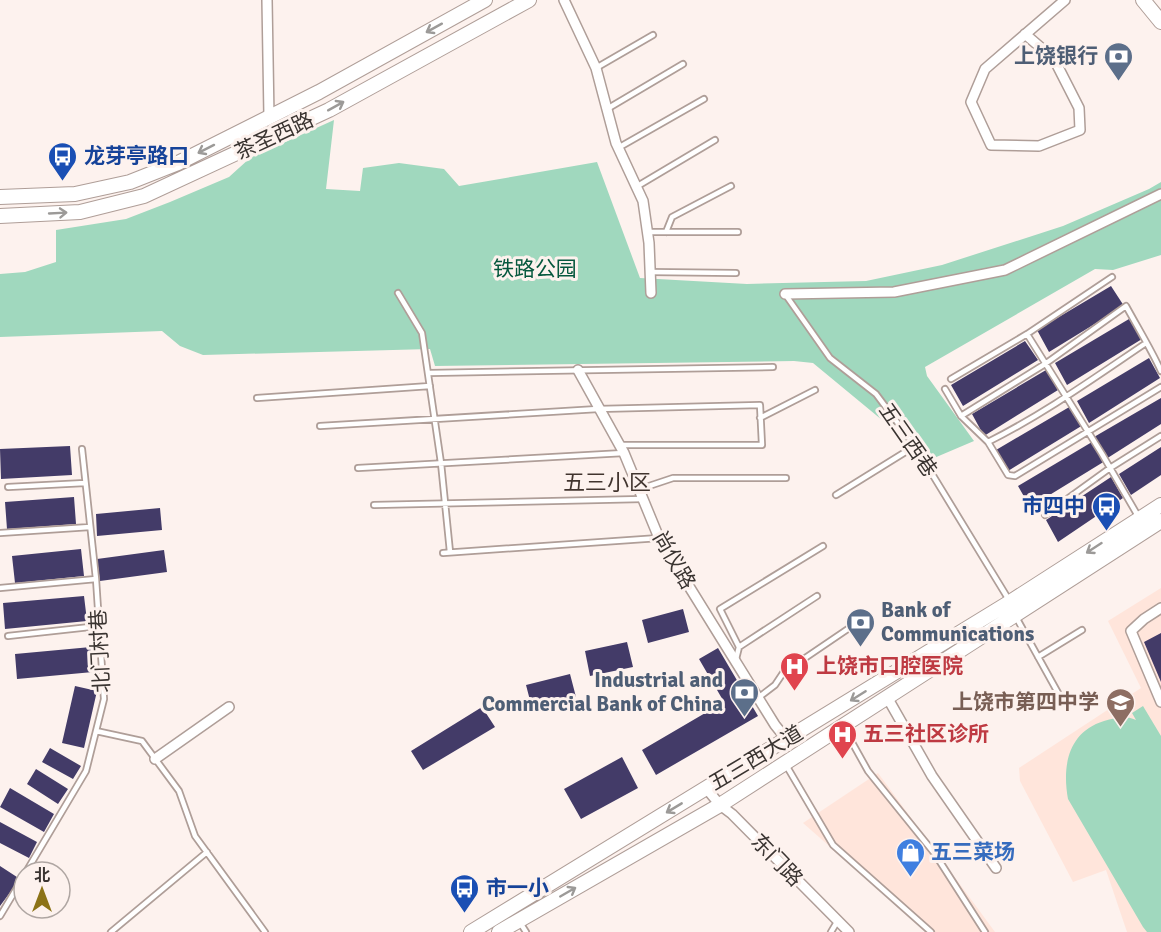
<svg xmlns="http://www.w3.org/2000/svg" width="1161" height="932" font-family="Signika,'Noto Sans SC',sans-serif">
	<rect width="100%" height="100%" fill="#fdf2ee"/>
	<path fill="#ffe5db" d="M1161,588V932H1127L1106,870L1073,882L1020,781L1019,768L1141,688L1108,621Z
		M878,773L995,932H927L803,823Z"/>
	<path fill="#a0d8be" d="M334,120L326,189L360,191L363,168L399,163L444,169L459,186L597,162L640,278L747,284L866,281L942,265L1063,226L1149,189L1161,182V255L1113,270L1095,269L925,367L927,376L974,441L934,458L915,435L900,443L882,420L813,363L794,361L435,366L430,349L203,355L180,346L162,331L0,337V274L25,272L56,262V230L126,219L170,202L229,177L250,158Z
		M1143,706L1161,736V932H1147L1143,927L1068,799C1062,766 1068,732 1104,721C1116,718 1124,715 1136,720L1132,713Z"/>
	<path fill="#433b68" d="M1111,286L1124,306L1049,352L1037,330Z
		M1129,319L1142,339L1067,385L1055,363Z
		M1025,341L1038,360L963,406L951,385Z
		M1149,358L1160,378L1089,423L1077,401Z
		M1046,370L1058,390L984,436L972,414Z
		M1161,398V424L1106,459L1094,437Z
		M1071,406L1083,425L1008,471L996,450Z
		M1092,442L1105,461L1030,507L1018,486Z
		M70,446L72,475L1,479L0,449Z
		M1161,447V475L1131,495L1119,474Z
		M1111,477L1123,498L1058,542L1046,520Z
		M74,497L76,524L7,529L5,502Z
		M160,508L162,530L97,536L96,514Z
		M81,549L84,576L15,583L12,556Z
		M164,550L167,572L100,581L97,559Z
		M84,596L87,621L5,629L3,603Z
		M683,609L689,632L648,643L642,620Z
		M1161,633V682L1144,642Z
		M627,642L633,667L590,676L585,651Z
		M91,647L93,672L17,679L15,654Z
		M718,648L758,716L656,775L642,750L724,702L699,659Z
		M570,674L576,697L532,708L526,685Z
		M75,686L97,691L84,748L62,743Z
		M482,707L495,727L423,770L411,751Z
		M50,748L81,766L73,779L42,762Z
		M622,757L638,788L581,819L564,789Z
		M36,769L68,789L58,804L27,784Z
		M10,788L54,814L44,832L0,807Z
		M0,822L37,842L29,858L0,843Z
		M0,866L20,879L0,906Z"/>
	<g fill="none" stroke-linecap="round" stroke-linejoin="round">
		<defs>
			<path id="lane" d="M596,68L653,35
				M607,109L683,64
				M618,148L704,99
				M636,187L715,140
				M647,232H738
				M666,232L672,217L731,186
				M650,272L736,273
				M398,293L422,333L441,463L450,552
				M785,294L830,358L876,394L915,446L1009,600
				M1027,334L1102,454L1138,516
				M1146,343C1094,378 1044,414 988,442L961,416L1045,364L1126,306C1138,328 1151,349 1161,371
				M429,373L773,367
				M951,379L1027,334L1112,277
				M945,389L961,416
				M257,398L430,386
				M760,418L815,390
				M320,426L598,409L760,405L762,445H621
				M988,442L1008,475L1015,476L1161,387
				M358,468L624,453
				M8,487L85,483
				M640,489L673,478H786
				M836,495L915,446
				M374,505L643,499
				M1045,515L1110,468L1161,436
				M0,533L90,527
				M443,553L659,538
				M0,588L96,579
				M1016,617L1062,700
				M8,636L99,626
				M739,647L817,596
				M1038,657L1082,630
				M736,659L739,647L720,609L823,546
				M758,698L775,685L783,673L864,618
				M844,728L868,771L935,854L985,932
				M96,731L142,741L179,791L195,836L265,932
				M786,765L833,845L931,932
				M26,872L86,771L104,699L96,579L82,449
				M0,916L24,876
				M519,921L526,932
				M111,932L207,852
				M831,932L837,922"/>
			<path id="street" d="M267,0L269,117
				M564,0L596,68L616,143L643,201L649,243L651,293
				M1025,34L1054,59L1079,108L1080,130L1039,146L991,145L971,102L985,69L1065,0
				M785,294L894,292L1005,270L1161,194
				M578,370L624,453L659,538L775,725L787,740
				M1161,608L1144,619L1131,631L1161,702
				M887,697L932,776L996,868
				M155,759L229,707
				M706,788L720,805L732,814L849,932"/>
			<path id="secondary" d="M1143,0L1161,22
				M0,197L75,194L130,182L178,163L319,92L485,0
				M0,216L80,212L144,196L329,110L529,0
				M471,932L1010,602L1161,505
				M499,932L720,805L1161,521"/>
		</defs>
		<use href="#lane" stroke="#af9e98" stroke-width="8"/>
		<use href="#street" stroke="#af9e98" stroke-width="12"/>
		<use href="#secondary" stroke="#af9e98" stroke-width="16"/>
		<use href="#lane" stroke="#fff" stroke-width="4.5"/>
		<use href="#street" stroke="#fff" stroke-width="9"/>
		<use href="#secondary" stroke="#fff" stroke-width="14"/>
	</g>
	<defs><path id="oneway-shaft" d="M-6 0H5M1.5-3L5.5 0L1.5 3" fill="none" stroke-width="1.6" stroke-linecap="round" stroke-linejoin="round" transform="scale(1.5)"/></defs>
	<g stroke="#9c9a98">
		<use href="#oneway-shaft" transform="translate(434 28) rotate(151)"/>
		<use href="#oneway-shaft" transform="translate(336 106) rotate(-29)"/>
		<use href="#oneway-shaft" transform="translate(206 149) rotate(153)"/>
		<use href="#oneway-shaft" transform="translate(58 213) rotate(-3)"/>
		<use href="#oneway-shaft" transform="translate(1094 548) rotate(147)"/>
		<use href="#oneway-shaft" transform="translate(858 696) rotate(148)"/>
		<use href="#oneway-shaft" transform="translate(674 808) rotate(149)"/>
		<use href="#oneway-shaft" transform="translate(568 892) rotate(-30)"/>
	</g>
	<defs>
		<symbol id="bank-pin" viewBox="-11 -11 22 30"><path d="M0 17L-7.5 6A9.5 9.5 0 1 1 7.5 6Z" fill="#5c6f8a" stroke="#fdf2ee"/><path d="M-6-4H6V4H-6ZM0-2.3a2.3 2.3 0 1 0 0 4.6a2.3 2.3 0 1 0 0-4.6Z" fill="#fff"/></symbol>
		<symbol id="bus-pin" viewBox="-11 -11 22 30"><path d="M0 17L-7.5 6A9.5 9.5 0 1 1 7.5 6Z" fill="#1a4fb4" stroke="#fdf2ee"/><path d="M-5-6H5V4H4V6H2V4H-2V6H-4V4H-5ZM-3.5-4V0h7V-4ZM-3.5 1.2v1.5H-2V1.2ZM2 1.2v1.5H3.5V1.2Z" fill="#fff"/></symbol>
		<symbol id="hospital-pin" viewBox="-11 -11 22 30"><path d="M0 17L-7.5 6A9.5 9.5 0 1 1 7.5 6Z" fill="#e0444e" stroke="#fdf2ee"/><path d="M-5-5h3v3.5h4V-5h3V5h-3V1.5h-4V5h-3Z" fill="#fff"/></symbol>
		<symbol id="school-pin" viewBox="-11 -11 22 30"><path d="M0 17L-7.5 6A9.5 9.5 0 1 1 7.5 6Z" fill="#8d6e63" stroke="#fdf2ee"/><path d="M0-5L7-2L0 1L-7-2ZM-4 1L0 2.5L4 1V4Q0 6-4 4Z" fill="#fff"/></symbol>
		<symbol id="shop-pin" viewBox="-11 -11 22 30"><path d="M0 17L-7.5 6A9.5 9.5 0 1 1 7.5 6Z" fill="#3f7fe0" stroke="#fdf2ee"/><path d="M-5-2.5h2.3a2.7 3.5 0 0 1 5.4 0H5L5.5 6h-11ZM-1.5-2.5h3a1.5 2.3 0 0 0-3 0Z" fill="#fff"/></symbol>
	</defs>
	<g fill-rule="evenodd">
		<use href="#bank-pin" x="1102" y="40" width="33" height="45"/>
		<use href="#bus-pin" x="46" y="140" width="33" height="45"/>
		<use href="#bus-pin" x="1090" y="490" width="33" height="45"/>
		<use href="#bank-pin" x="844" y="606" width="33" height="45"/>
		<use href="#hospital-pin" x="778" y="650" width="33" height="45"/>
		<use href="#bank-pin" x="728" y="676" width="33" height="45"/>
		<use href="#school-pin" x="1104" y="686" width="33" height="45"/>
		<use href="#hospital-pin" x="826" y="718" width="33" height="45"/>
		<use href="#shop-pin" x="894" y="836" width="33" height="45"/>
		<use href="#bus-pin" x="448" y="872" width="33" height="45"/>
	</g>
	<g text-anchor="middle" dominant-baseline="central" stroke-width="6" stroke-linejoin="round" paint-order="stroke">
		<g font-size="21" font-weight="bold" fill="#4e5e75" stroke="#fdf2ee" text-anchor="end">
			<text x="1098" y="56">上饶银行</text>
			<text x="881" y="610" text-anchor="start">Bank of<tspan x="881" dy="24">Communications</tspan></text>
			<text x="723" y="680">Industrial and<tspan x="723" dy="24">Commercial Bank of China</tspan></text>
		</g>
		<g font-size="21" fill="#3a3431" stroke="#fdf2ee">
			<text transform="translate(274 136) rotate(-25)">茶圣西路</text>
			<text transform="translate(908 440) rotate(55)">五三西巷</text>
			<text transform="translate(674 560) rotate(60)">尚仪路</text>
			<text transform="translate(100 651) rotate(-93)">北门村巷</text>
			<text transform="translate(756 758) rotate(-31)">五三西大道</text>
			<text transform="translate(777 860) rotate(46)">东门路</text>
		</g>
		<g font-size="21" font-weight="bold" fill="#164399" stroke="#fdf2ee" text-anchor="start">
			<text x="84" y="156">龙芽亭路口</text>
			<text x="1085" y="506" text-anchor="end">市四中</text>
			<text x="486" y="888">市一小</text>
		</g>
		<g font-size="21" fill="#06583e" stroke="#fdf2ee">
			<text x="535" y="269">铁路公园</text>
		</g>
		<g font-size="21" font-weight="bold" fill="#be3a42" stroke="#fdf2ee" text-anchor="start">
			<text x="816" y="666">上饶市口腔医院</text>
			<text x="863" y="734">五三社区诊所</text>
		</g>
		<g font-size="21" font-weight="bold" fill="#785e54" stroke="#fdf2ee" text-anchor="end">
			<text x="1099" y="702">上饶市第四中学</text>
		</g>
		<g font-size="21" font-weight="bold" fill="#366cbe" stroke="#fdf2ee" text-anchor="start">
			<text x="931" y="852">五三菜场</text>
		</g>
		<g font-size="22" fill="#41342e" stroke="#fdf2ee">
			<text x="607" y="482">五三小区</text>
		</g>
	</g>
	<g transform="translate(42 890)"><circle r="28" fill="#fdf2ee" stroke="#afa6a2" stroke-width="1.5"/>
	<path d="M0-4.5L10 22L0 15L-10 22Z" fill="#8c7317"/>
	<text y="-9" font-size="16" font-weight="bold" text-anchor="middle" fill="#3a3431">北</text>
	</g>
</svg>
